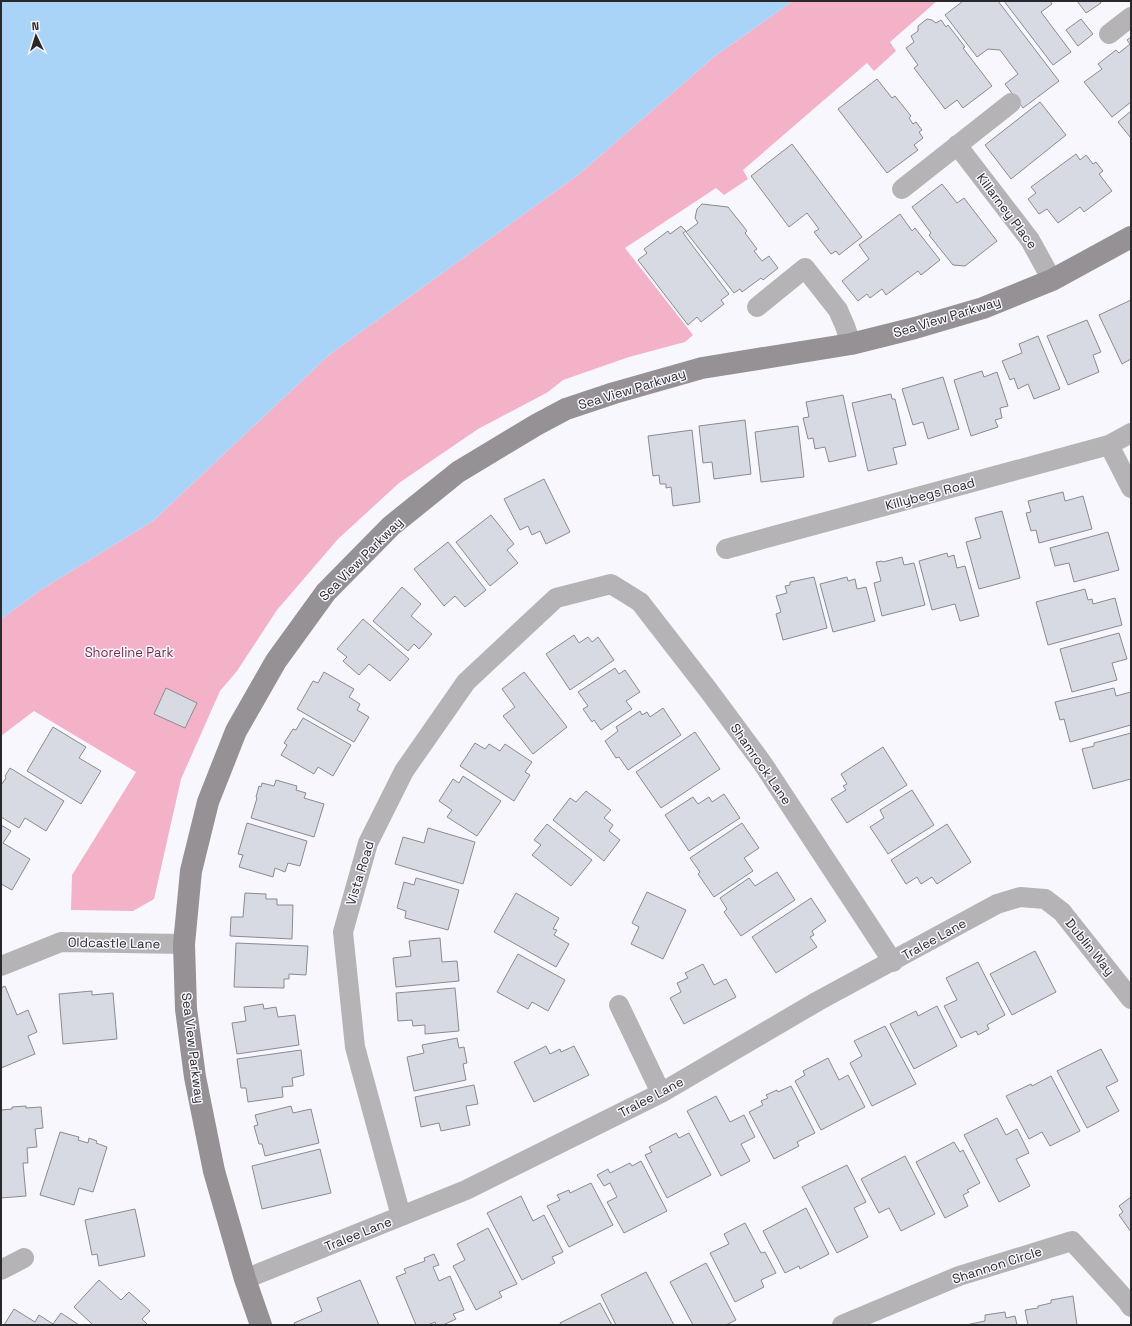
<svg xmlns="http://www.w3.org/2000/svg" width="1132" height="1326" font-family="'Space Grotesk',sans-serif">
	<rect width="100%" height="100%" fill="#f9f7fe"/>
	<path fill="#f3b2c8" d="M793,1H937L890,42L896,51L874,71L867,63L743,170L748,179L724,195L716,188L625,248L693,335L685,342L629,357L563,380L548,392L478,429L399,483L338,539L277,610L237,671L220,691L181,779L154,899L133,911L71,910L72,875L136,772L34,711L1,736V619L42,589L153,521L329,355L578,175L715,56Z"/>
	<path fill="#a9d4f7" d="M1,1H793L715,56L578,175L329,355L153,521L42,589L1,619Z"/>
	<path fill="#d7dae2" stroke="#898b93" d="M963,1H998L1059,81L1023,108L1005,84L1018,74L1000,50L988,49L977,57L945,15Z
		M1004,1H1050L1052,4L1041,12L1071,52L1053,65Z
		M1077,1H1100L1101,3L1086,13Z
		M927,19L932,20L936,23L941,20L946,27L948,25L965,47L963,48L992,86L963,108L957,100L945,109L914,68L918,65L906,48L914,42L911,36L918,31V26Z
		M1081,19L1093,34L1078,46L1066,30Z
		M1131,37V102L1112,117L1084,82L1102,69L1098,64L1116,50L1119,53L1130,44L1127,40Z
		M877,79L892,98L895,96L911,116L909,118L913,124L916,122L922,130L919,132L923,138L914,145L918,150L887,173L838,109Z
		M1040,102L1066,135L1011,179L985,145Z
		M1131,111V137H1130L1118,122Z
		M792,144L862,237L839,255L836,251L831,254L814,232L819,229L807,213L789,227L751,176Z
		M1076,154L1080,160L1086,155L1093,164L1096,162L1103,171L1099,174L1112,191L1084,212L1080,207L1058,223L1047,209L1039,214L1028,199L1036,193L1031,187Z
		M942,184L957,203L964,198L997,241L965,266L953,265L929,235L931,233L912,207Z
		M702,204L728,207L747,231L745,233L757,249L754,251L762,261L769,256L778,268L763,280L761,278L742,292L740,289L734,293L686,232L698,223L695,218L697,209Z
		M900,214L912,231L915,228L940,260L921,275L918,271L886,295L882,289L870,298L867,294L858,301L842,281L869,259L859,245Z
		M681,226L686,231L683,233L729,294L721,300L724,304L701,322L697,317L688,325L638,260L647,253L644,249L668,231L670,234Z
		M1131,300V359L1122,364L1099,315Z
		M1087,320L1101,352L1093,355L1099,372L1068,385L1047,336Z
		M1038,336L1060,389L1034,399L1028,384L1018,389L1014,378L1010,380L1002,361L1022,353L1019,344Z
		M982,371L984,377L997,372L1008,406L1000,408L1002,418L995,420L998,427L971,436L954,380Z
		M943,377L959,429L928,439L923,422L913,425L902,389Z
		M891,394L892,399H895L906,445L893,448L897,464L868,471L852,403Z
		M843,395L856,456L829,462L825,447L815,449L813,438L808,439L803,418L809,417L806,402Z
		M745,420L751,474L714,479L712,462L703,463L699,426Z
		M798,426L804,477L761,482L755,432Z
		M692,430L700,502L673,506L671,487L666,488V484H660L659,475L653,476L648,436Z
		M544,479L570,532L546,544L540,531L532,535L528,526L520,530L504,499Z
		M1063,492L1065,501L1083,496L1092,529L1039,543L1036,530L1031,531L1026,513L1031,512L1028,501Z
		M1002,511L1020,578L979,589L966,542L981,538L975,518Z
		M491,515L514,544L507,550L518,563L490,586L456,542Z
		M1108,532L1119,570L1074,582L1069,563L1055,566L1050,548Z
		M448,542L486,590L465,607L455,596L444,606L414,569Z
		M947,553L948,557L954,555L957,568L965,566L979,616L960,621L955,604L932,610L919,561Z
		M902,557L904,565L914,563L925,605L882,616L874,583L881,581L876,562L882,561L883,562Z
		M814,577L827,628L783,640L776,614L781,612L776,596L787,593L785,586L790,585V582Z
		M847,577L848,581L855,579L857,589L866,587L875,621L833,632L820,584Z
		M402,587L421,604L411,616L432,634L419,649L414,644L408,651L373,621Z
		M1085,589L1088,600L1092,599L1093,604L1115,598L1122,625L1048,645L1036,602Z
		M363,619L409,659L390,681L369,664L359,675L343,661L347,657L337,649Z
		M1119,633L1127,659L1112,663L1117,680L1072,692L1060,649Z
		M574,635L579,643L588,637L592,642L598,637L614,660L570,690L546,654Z
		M615,668L619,674L625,670L640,692L626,701L632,709L601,730L594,720L592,722L583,709L588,706L578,692Z
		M324,672L354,689L349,697L360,704L357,710L369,717L354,742L297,709L313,681L318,683Z
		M524,672L567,727L533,754L503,716L515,707L502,689Z
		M166,688L197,703L185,728L154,714Z
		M1114,688L1116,696L1131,692V725L1070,742L1064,719L1060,720L1055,702Z
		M663,708L681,735L628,770L619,757L616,758L605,741L618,731L616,727L640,711L642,715L647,712L650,717Z
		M303,718L351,745L333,776L318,767L314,774L281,755L287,745L284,743L293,729L296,730Z
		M53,727L86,747L79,758L101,771L81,804L27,771Z
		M695,732L720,769L661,808L636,772Z
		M1131,733V779L1093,789L1082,749L1094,746V743Z
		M475,743L485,749L489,744L500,751L505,744L532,762L525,772L530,775L514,801L460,766Z
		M883,747L907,785L847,823L831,799L846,790L843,786L847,784L841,774Z
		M10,768L64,801L46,831L25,818L19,828L1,817V785L6,778L5,776Z
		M463,776L501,801L477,836L447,817L452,810L439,801L453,779L459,783Z
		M276,780L297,786L296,790L306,793L304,798L324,804L314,837L251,818L257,798L256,797L259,786L261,787L262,783L274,786Z
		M912,790L934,825L888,854L870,827L884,818L880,810Z
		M586,791L611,810L604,818L613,825L609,831L620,840L604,861L553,820L570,798L576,802Z
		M724,794L740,818L689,851L665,815L693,797L698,804L709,797L712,802Z
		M247,823L307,841L300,866L288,863L285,872L275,868L273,877L239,867L243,855L238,854Z
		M742,823L759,848L744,858L753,871L714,897L698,874L700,872L690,858Z
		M547,824L592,860L571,886L532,855L541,845L534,840Z
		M947,824L971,862L937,884L932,877L921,884L917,877L906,884L891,860Z
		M1,825L11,831L3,843L30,859L12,890L1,884Z
		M428,828L475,842L463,884L395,864L403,837L424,843Z
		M777,872L795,900L741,936L724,912L727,909L720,898L749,878L755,886Z
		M416,878L459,890L448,930L405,918L406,911L397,908L404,882L414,885Z
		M647,892L686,910L663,959L631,944L639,927L632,923Z
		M245,893L266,894V899H277V905H293L292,939L230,936L231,917H243Z
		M516,893L559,918L553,929L557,930L554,935L569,944L556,967L494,932Z
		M811,898L826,921L812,931L814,935L810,937L817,947L776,973L752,937Z
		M440,938L442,962L457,961L459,981L396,987L393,958L411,956L409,941Z
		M236,943L308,946L306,975L289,974V979H284V988L234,987Z
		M1035,951L1056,992L1012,1015L990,974Z
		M518,954L565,980L548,1011L532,1002L528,1009L497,992Z
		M978,962L1005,1015L987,1025L989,1029L978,1035L976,1031L961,1038L944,1006L957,1000L946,978Z
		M703,964L714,985L726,979L736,997L684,1024L670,998L681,992L677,983L688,978L685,973Z
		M5,986L17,1015L28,1010L37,1032L28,1036L35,1054L1,1068V988Z
		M455,988L459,1031L425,1034V1025L413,1026L412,1020L398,1021L396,993Z
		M92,991V995L113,993L117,1039L63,1044L59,994Z
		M263,1004L264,1009L276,1007L278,1017L295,1015L299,1045L237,1054L232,1023L246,1021L244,1007Z
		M937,1006L957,1046L914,1069L890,1024L916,1011L918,1016Z
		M885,1026L916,1084L872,1106L850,1063L862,1056L854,1041Z
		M457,1038L459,1048L464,1047L467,1063L463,1064L466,1080L414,1091L407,1057L424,1053L422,1045Z
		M546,1046L550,1054L560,1049L561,1052L574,1046L589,1075L534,1102L514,1062Z
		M1101,1049L1118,1081L1106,1087L1119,1111L1087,1128L1057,1071Z
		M301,1050L304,1075L292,1078L293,1086L282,1087L283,1097L248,1102L246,1088H241L237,1059Z
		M828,1058L839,1080L848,1075L865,1107L821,1130L795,1081L805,1075L803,1071Z
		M1051,1076L1080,1131L1050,1146L1042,1132L1029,1139L1006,1096L1031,1084L1032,1086Z
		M474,1085L478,1104L466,1106L470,1125L441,1131L439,1123L421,1127L415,1097Z
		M791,1086L815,1133L797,1142L799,1146L774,1159L749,1112L763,1105L761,1101L768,1098L766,1095L777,1090L778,1092Z
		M716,1096L730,1122L744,1115L755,1137L741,1144L750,1161L721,1176L687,1111Z
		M26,1106V1108L41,1107L43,1128L35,1129L37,1147L27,1148L28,1163H23L26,1196L1,1198V1110L12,1109V1107Z
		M291,1106L293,1113L311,1109L319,1143L265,1156L262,1144H259L254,1126L258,1125L255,1115Z
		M997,1118L1006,1135L1017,1129L1029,1153L1016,1159L1030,1186L999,1202L964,1135Z
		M60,1132L79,1137L78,1140L88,1143L89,1138L97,1141L96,1143L107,1147L93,1192L79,1188L74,1205L40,1195Z
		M676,1133L679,1138L689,1133L711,1175L667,1198L645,1155L652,1152L649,1147Z
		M954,1142L960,1152L963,1150L980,1183L967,1190L969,1192L963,1195L968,1206L945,1218L916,1162Z
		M320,1149L331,1193L262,1209L252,1166Z
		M905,1156L935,1214L901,1231L889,1208L879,1213L861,1179Z
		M641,1161L667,1211L624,1233L607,1202L617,1197L610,1183L604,1186L597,1175L608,1169L610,1173L630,1163L632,1166Z
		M847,1165L866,1202L854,1208L868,1237L837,1253L802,1187Z
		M591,1183L613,1225L569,1247L547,1206L560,1200L557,1195L569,1190L570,1193Z
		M521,1196L533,1221L544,1215L563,1252L552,1257L555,1263L522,1280L487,1213Z
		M1131,1197V1232L1119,1215L1123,1212L1119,1206Z
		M806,1208L829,1254L800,1269L799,1266L785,1273L763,1231Z
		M135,1209L145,1256L99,1266L97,1254L92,1255L85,1220Z
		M745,1223L761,1253L765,1252L776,1273L761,1280L764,1287L735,1302L710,1253L729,1244L724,1234Z
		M488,1228L517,1284L499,1292L502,1297L476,1310L453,1266L465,1260L457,1244Z
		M434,1254L439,1265L433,1267L439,1281L450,1276L464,1310L453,1314L456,1319L443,1325H436L435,1322L428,1325H416L396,1277L406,1273L404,1269L425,1261L424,1258Z
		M706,1263L736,1320L726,1325H693L670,1282Z
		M646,1272L674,1325H616L601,1295Z
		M99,1280L121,1300L129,1292L150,1311L142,1319L148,1325H93L74,1307Z
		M360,1280L379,1325H295L294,1323L322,1311L317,1298Z
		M1073,1296L1077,1325H1028L1025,1310L1038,1308V1306L1051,1303V1300Z
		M600,1303L612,1325H561L560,1323Z
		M14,1309L35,1322L39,1315L53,1324L61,1313L79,1325H4Z
		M1005,1312L1006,1318L1015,1316L1017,1325H966L985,1321V1315Z"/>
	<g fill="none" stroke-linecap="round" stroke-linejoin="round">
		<path stroke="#b6b3b6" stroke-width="20" d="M1109,34L1131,17
			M957,145L1030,240L1052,280
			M902,189L1011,103
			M757,307L805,268L838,310L845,326L851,344
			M1109,445L1131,488
			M726,549L1109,445L1131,433
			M1,966L61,942L184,944
			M619,1005L661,1093
			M401,1216L355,1047L343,932L368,843L404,771L466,682L556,598L611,584L640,602L709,691L763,764L893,962
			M1,1270L24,1258
			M245,1279L466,1190L661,1093L818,1001L997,904L1020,897L1045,899L1062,912L1131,999
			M842,1325L959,1276L1072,1241L1127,1301L1131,1307"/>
		<path stroke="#959195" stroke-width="22" d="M261,1325L245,1279L214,1171L195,1077L186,1009L184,944L191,871L208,802L236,731L276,661L326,592L391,526L458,472L536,425L566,409L614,393L702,368L851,344L915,328L983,308L1052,280L1131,237"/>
	</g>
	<g text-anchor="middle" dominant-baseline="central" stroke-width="3" stroke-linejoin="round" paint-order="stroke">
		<g font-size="13" fill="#29282b" stroke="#f9f7fe">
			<text transform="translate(1007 211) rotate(53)">Killarney Place</text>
			<text transform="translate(947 317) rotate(-17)">Sea View Parkway</text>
			<text transform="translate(632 389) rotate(-17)">Sea View Parkway</text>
			<text transform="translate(930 494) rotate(-15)">Killybegs Road</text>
			<text transform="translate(361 559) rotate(-45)">Sea View Parkway</text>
			<text transform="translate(761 764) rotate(55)">Shamrock Lane</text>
			<text transform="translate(360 873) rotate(-73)">Vista Road</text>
			<text transform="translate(934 939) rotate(-29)">Tralee Lane</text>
			<text transform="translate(114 943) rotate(1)">Oldcastle Lane</text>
			<text transform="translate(1090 947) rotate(51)">Dublin Way</text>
			<text transform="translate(193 1048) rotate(83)">Sea View Parkway</text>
			<text transform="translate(651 1097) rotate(-28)">Tralee Lane</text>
			<text transform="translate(358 1234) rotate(-22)">Tralee Lane</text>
			<text transform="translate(997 1265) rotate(-18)">Shannon Circle</text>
		</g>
		<g font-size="13" fill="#772a4b" stroke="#f9f7fe">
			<text x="129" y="652">Shoreline Park</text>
		</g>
	</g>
	<rect width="1132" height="1326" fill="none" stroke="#29282b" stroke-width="4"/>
	<g transform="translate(36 36) rotate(356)" stroke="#f9f7fe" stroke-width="3" paint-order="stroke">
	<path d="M0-3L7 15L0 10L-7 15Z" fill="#29282b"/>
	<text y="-6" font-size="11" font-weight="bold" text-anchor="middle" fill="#29282b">N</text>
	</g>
</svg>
